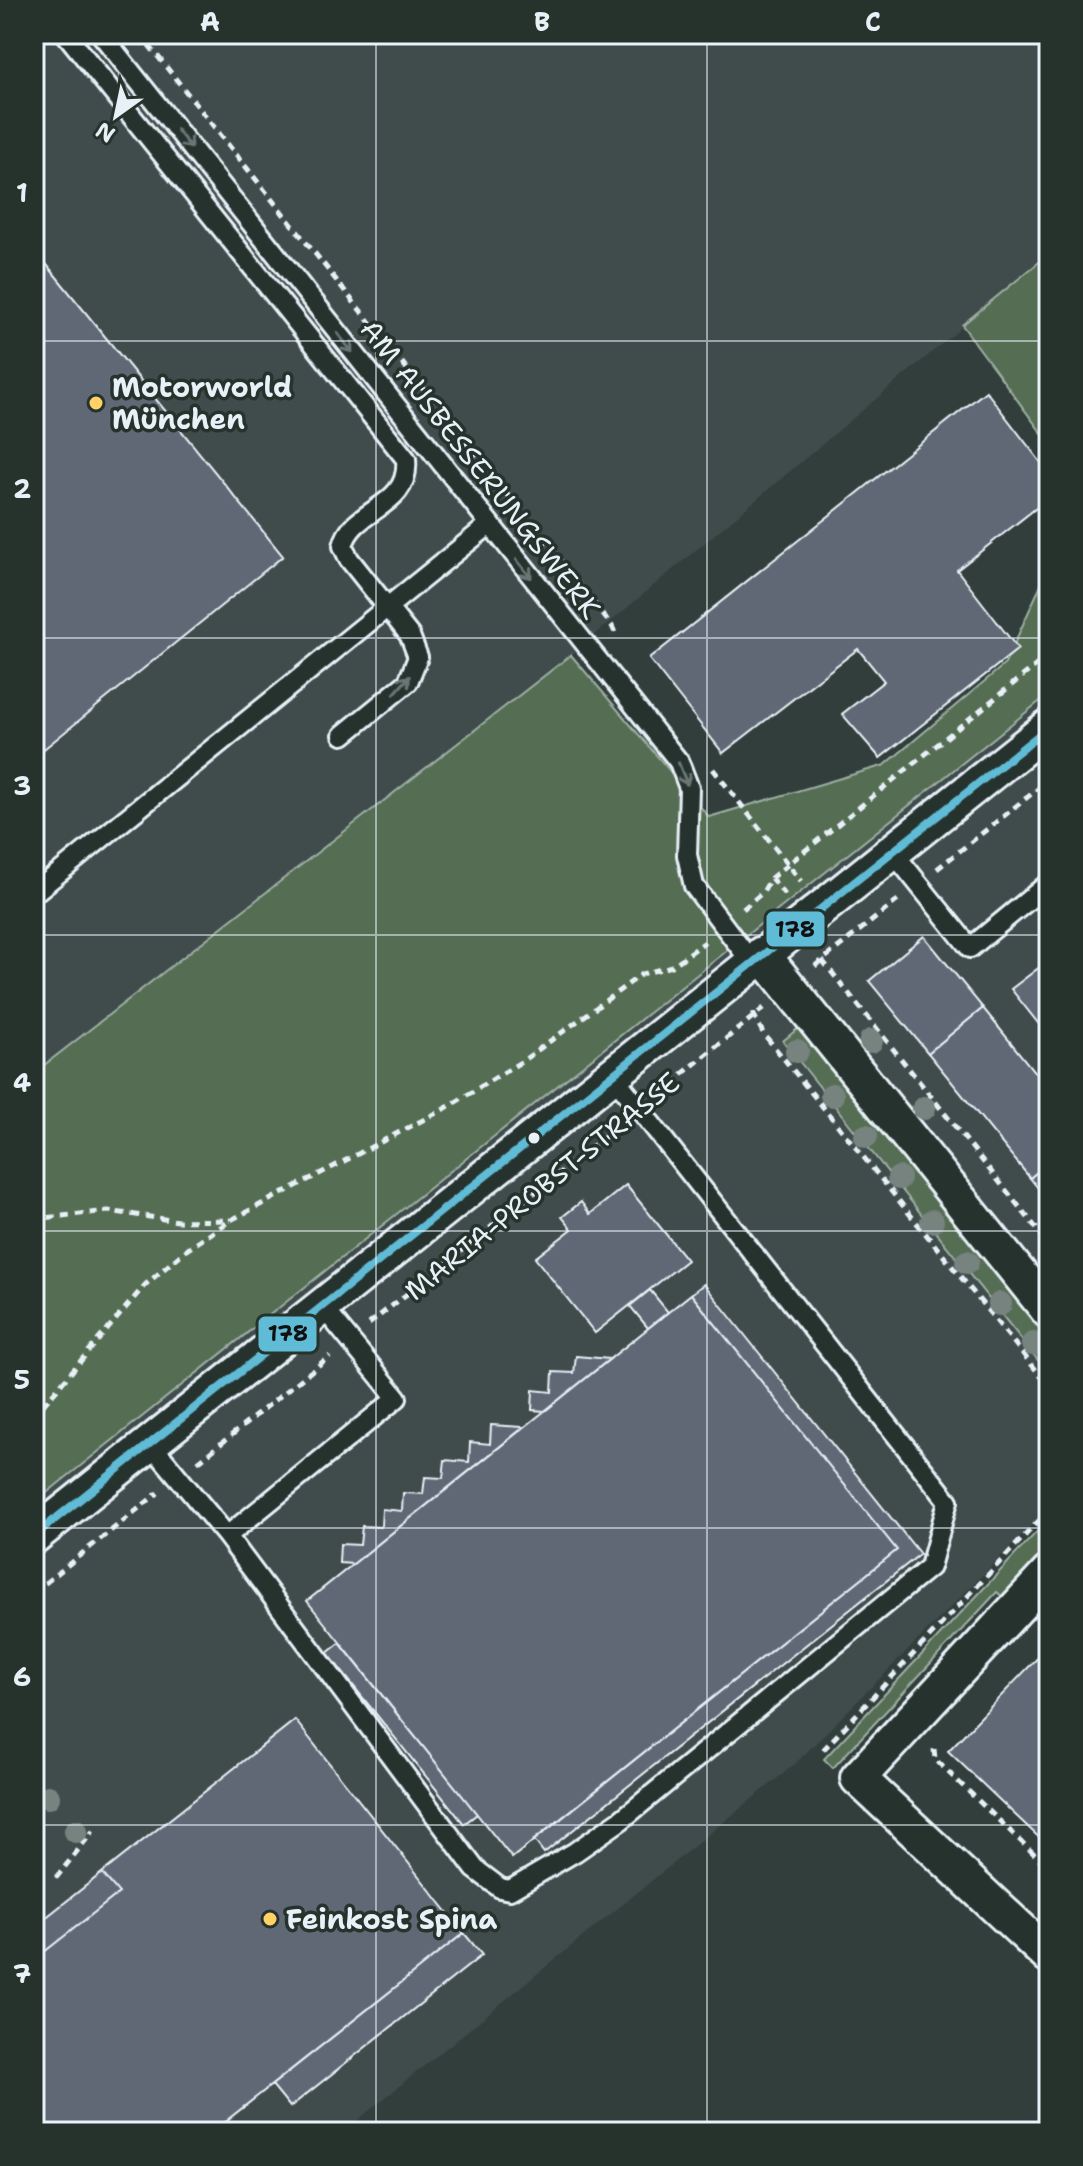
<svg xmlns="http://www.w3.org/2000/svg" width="1083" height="2166" font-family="'Shantell Sans',sans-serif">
	<rect width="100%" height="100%" fill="#323e3b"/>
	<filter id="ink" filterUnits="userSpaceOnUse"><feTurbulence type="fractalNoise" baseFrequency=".0125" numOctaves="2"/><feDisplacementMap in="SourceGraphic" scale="16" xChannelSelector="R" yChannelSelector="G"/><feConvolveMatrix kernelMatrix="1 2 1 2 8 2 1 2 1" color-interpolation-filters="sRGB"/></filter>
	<g filter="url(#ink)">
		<path fill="#404b4c" d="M34,34H1049V254L571,655L34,1073Z
			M1049,694V1508L795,1764L343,2132H34V1503Z"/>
		<path fill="#546d52" stroke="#9eafa5" stroke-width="2" d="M1049,254V443L962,325Z
			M1049,567V694L34,1503V1073L571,655L709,817L885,765L1005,664Z
			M801,1026L1049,1336V1374L783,1041Z
			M1046,1522L1049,1525V1555L1007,1601L997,1592L833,1768L824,1759Z"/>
		<path fill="#606875" stroke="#e8f1f8" stroke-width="2" d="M34,249L283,556L34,757Z
			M986,391L1049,473V498L957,570L1018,649L880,758L842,714L884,681L858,649L723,753L649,659Z
			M924,936L983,1008L928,1053L869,981Z
			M1049,960V1037L1011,989Z
			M983,1008L1049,1090V1162L1030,1178L928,1053Z
			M1049,1162V1202L1030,1178Z
			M626,1185L687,1260L595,1333L535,1258L572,1229L562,1217L581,1202L590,1214Z
			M704,1284L920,1554L544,1853L534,1840L897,1550L691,1294Z
			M650,1290L668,1312L648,1328L630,1306Z
			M691,1294L897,1550L512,1858L307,1601Z
			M576,1356L610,1359L545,1411L532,1410L533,1390L552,1392L553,1372L574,1373Z
			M491,1425L524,1427L353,1564L339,1563L340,1544L360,1545L362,1526L381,1527L382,1509L402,1511L403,1493L423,1494L425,1477L443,1478L445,1460L469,1462L470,1442L490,1444Z
			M340,1643L477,1814L464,1824L327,1653Z
			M1049,1646V1847L948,1751Z
			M295,1720L464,1933L212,2132H34V1960L119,1893L102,1873Z
			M102,1873L119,1893L34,1960V1927Z
			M464,1933L482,1955L290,2107L272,2085Z"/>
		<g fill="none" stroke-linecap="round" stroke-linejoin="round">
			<defs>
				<path id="lane" d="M66,34L406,459C411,509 352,507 343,546L349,559L410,636L418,657L408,682L343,735
					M101,34L679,762L689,788L687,855L694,886L752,963
					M892,851L970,948L1049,883
					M34,893L489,525
					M150,1443L227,1536L397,1398L322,1306
					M227,1536L475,1869L500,1888L510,1890L575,1852L621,1820L930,1567L948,1501L612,1074"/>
				<path id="street" d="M762,954L1049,1311
					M34,1536L1049,727
					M1049,1573L858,1778L1049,1956"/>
			</defs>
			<use href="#lane" stroke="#e8f1f8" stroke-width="24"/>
			<use href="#street" stroke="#e8f1f8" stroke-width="40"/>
			<path stroke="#e8f1f8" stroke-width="5" stroke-dasharray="8 6" stroke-linecap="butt" d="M140,34L612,626L616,635
				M713,769L801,881
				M937,869L1049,780
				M771,878L786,896
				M743,909L763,892L771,878L1049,655
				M822,960L1049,1244
				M815,966L898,900
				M753,1013L763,1033L1049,1386
				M660,1092L764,1008
				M34,1219L108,1211L178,1221L230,1220
				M369,1324L621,1124
				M34,1416L145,1285L185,1251L231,1220L446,1108L524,1060L642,974L672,966L705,942
				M198,1462L330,1356
				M34,1592L158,1493
				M934,1749L935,1759L943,1767L1049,1868
				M823,1750L1049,1510
				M56,1878L93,1831
				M34,1942L43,1953"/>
			<use href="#lane" stroke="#26332d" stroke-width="18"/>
			<use href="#street" stroke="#26332d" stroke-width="34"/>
			<defs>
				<path id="bus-1" d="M34,1536L1049,727"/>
			</defs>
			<use href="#bus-1" stroke="#26332d" stroke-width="14"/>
			<use href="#bus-1" stroke="#60bcd6" stroke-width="8"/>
		</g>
		<g fill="#76837f">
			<circle cx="871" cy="1041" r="12"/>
			<circle cx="797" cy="1051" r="12"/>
			<circle cx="832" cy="1095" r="12"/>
			<circle cx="924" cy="1108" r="12"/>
			<circle cx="866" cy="1136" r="12"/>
			<circle cx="899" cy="1178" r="12"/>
			<circle cx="932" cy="1221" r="12"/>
			<circle cx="967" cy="1262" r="12"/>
			<circle cx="1000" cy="1304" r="12"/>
			<circle cx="1033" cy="1344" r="12"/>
			<circle cx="48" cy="1797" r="12"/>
			<circle cx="76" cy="1831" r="12"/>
		</g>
		<defs><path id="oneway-shaft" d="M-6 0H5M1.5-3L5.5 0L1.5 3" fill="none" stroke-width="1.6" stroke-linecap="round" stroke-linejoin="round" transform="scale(2)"/></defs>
		<g stroke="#6a7674">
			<use href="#oneway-shaft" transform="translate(184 139) rotate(52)"/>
			<use href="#oneway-shaft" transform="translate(345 343) rotate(52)"/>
			<use href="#oneway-shaft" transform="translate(524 569) rotate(51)"/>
			<use href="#oneway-shaft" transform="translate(402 685) rotate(-49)"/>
			<use href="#oneway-shaft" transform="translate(683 774) rotate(68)"/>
		</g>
	</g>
	<path fill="none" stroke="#e8f1f8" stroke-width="2" stroke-opacity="0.55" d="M376,34V2132M707,34V2132M34,341H1049M34,638H1049M34,935H1049M34,1231H1049M34,1528H1049M34,1825H1049"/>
	<g fill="#ffd166" stroke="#26332d" stroke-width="3">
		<circle cx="96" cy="403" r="8"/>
		<circle cx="270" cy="1919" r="8"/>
	</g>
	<circle fill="#e8f1f8" stroke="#26332d" stroke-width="3" cx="534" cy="1138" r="7"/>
	<g text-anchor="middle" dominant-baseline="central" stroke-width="7" stroke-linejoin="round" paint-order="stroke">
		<g font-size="28" font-weight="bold" fill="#e8f1f8" stroke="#26332d" text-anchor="start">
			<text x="112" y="387">Motorworld<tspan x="112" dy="32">München</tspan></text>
			<text x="286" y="1919">Feinkost Spina</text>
		</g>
		<g font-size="28" fill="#e8f1f8" stroke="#26332d">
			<text transform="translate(481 469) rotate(52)">AM AUSBESSERUNGSWERK</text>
			<text transform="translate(542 1186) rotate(-39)">MARIA-PROBST-STRASSE</text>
		</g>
	</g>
	<g stroke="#26332d" stroke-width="3">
		<rect x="765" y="910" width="61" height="38" rx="8" fill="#60bcd6"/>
		<rect x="257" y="1315" width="61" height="38" rx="8" fill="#60bcd6"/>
	</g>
	<g font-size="22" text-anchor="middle" font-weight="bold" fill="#111">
		<text x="795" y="937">178</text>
		<text x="288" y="1341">178</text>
	</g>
	<rect width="1083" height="2166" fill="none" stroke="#26332d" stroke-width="88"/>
	<g transform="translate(116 116) rotate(213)" stroke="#26332d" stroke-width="6" paint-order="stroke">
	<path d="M0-6L14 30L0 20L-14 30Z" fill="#e8f1f8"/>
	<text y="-12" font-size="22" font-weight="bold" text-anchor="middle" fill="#e8f1f8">N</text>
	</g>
	<rect x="44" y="44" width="995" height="2078" fill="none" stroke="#e8f1f8" stroke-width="3"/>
	<g font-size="26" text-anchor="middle" font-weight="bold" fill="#e8f1f8">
		<text x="210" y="31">A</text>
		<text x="542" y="31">B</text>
		<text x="873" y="31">C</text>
		<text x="22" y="202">1</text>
		<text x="22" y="498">2</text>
		<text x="22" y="795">3</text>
		<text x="22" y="1092">4</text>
		<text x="22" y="1389">5</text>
		<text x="22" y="1686">6</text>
		<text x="22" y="1983">7</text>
	</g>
</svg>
